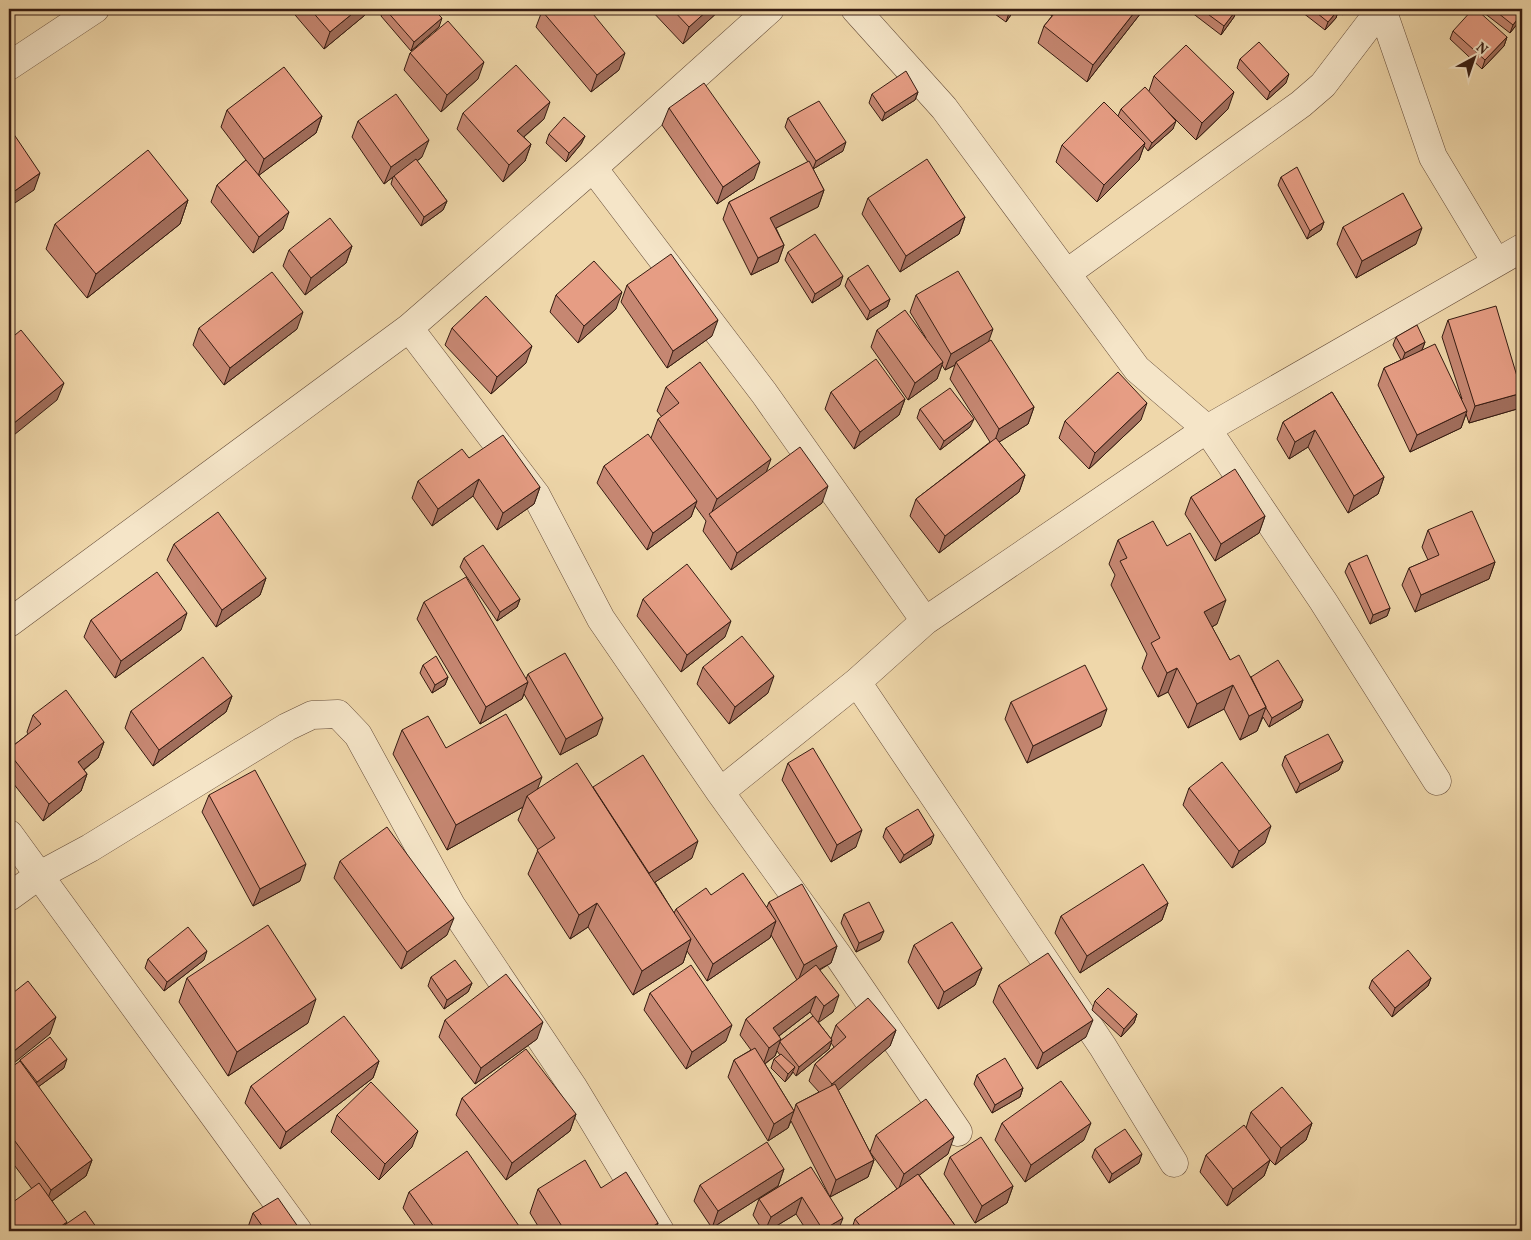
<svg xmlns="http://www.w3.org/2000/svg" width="1531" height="1240" font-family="Vollkorn,serif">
	<rect width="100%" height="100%" fill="#efd7aa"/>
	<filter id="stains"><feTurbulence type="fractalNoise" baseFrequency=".004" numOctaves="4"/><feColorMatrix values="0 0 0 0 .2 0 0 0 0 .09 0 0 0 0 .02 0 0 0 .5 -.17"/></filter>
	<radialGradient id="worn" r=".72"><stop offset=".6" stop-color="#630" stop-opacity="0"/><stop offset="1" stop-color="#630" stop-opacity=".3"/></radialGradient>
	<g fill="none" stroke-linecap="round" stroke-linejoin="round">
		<defs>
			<path id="street" d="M855,9L944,108L1137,369L1207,429L1323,601L1437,781
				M1382,9L1433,157L1496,262
				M9,66L95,9
				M593,168L764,393L925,621
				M1067,273L1301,104L1323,85L1381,9
				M409,328L536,495L601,619L720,792L839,957L958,1132
				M9,623L409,328L593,168L770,9
				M857,682L1103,1047L1174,1163
				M720,792L857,682L925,621L1207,429L1522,248
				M9,834L298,1231
				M9,897L38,876L90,848L287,727L312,715L338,714L358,735L451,905L573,1087L660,1231"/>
		</defs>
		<use href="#street" stroke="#644b38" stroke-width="29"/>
		<use href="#street" stroke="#f5e5c8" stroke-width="28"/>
	</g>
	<path fill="#c68772" stroke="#361c12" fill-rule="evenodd" d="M290,9H367L365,15L324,49Z
		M383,9H433L439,27L411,51L381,16Z
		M650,9H721L683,44Z
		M988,9H1015L1006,22Z
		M1043,9H1144L1087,82L1038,43L1044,26L1052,16Z
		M1187,9H1237L1234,17L1221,35Z
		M1298,9H1348L1343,15L1338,11L1336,18L1325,30Z
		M1479,9H1522V18L1510,33Z
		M542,11L619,70L591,92L536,27Z
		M1453,31L1507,37L1504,46L1482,69L1450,39Z
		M410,53L478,79L441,112L404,70Z
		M1240,59L1286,83L1267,100L1237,68Z
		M1154,76L1228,109L1196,140L1168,112L1173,129L1148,151L1144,146L1139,160L1097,202L1056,162L1062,145L1118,116L1121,109L1149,91Z
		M918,92L915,100L882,121L869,103L872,94Z
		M669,108L754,179L717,204L662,125Z
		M227,110L322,116L316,133L259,175L283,229L253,253L211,202L217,185L246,160L221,127Z
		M463,113L544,119L524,137L531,144L525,161L503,182L457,129Z
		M788,118L843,151L813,169L824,190L818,207L776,228L784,245L778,262L751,275L723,219L729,202L808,162L785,127Z
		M358,121L422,157L417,161L447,201L443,210L421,226L391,184L393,177L384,184L352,137Z
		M549,134L585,136L581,144L566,162L546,143Z
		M1281,177L1324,222L1321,230L1307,239L1278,185Z
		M868,198L965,217L959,234L900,272L862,214Z
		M188,200L180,224L87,298L46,249L55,224Z
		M1343,227L1416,244L1356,278L1337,244Z
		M352,246L346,263L305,295L283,266L289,250Z
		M788,252L840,285L812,303L785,260Z
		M848,278L890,299L887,307L867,320L845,286Z
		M627,285L712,336L667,368L621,302Z
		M556,295L616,309L578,343L550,312Z
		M916,295L988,341L1034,407L1028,424L999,442L1025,475L1019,492L939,553L910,516L916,499L990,442L950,379L955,365L945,370L942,365L937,379L908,400L871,347L877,330L926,338L910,312Z
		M1448,320L1517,409L1469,423L1466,414L1461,428L1410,452L1378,385L1384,368L1401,360L1393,345L1396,337L1425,342L1422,350L1462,399L1442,337Z
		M199,328L297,329L224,385L193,345Z
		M452,328L526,363L491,394L445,345Z
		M666,387L766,472L822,503L731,570L703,531L706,521L695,506L691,517L647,550L597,483L604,466L651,438L658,419L662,417L657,411Z
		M831,392L905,399L899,415L854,449L825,409Z
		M1332,392L1384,477L1378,494L1348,513L1308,447L1289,459L1277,439L1283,422Z
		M920,409L970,427L940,450L917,418Z
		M1141,420L1089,469L1059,438L1065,421Z
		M469,458L540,487L534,504L497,530L473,496L432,526L412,498L418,481Z
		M1191,497L1265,516L1259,533L1215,561L1185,514Z
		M1428,530L1495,562L1489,579L1415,612L1402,585L1409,568L1428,560L1422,547Z
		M1118,540L1167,546L1217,624L1212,627L1230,660L1251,677L1303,700L1300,708L1269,727L1263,717L1257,731L1240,740L1224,709L1188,728L1168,692L1158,697L1142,668L1147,654L1111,585L1115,575L1109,564Z
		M174,544L266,578L260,595L216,627L167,560Z
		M464,558L520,599L517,607L497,621L460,567Z
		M1349,563L1390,608L1387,616L1370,624L1345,572Z
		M643,599L725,637L681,672L637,616Z
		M424,602L526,679L528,674L597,735L560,755L524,694L522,699L480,724L417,619Z
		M91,620L181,630L115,678L84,637Z
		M423,665L448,677L445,685L432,693L420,673Z
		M703,667L768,693L729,724L697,684Z
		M232,696L226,712L153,766L125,728L131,711Z
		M1011,702L1101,726L1027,763L1005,719Z
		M33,715L104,742L98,758L84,770L87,774L81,791L43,821L9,778V749L28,734L27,732Z
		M402,730L446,748L538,789L593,788V787L692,858L655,882L674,913L676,909L711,895L767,907L769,902L837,946L831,963L820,970L833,1012L818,1022L831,1039L836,1025L896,1030L890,1046L838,1090L874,1160L868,1177L830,1197L791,1121L788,1128L768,1141L728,1077L734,1060L751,1050L740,1035L746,1019L797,980L771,935L770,938L707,981L687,951L683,963L633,995L588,927L570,939L528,874L538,850L518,820L523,807L447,850L393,754ZM810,1012L813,1016L780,1041L779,1036ZM831,1043L834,1047L815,1064L809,1081L819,1092L796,1104L794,1111L765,1064L775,1056L777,1051L780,1055L774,1059L771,1068L785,1082L791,1075L793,1072L796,1076L829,1049Z
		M1285,756L1343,761L1339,770L1296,793L1282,765Z
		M788,763L856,847L831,862L782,780Z
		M1189,788L1265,843L1232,868L1183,805Z
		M209,795L300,881L253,906L202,812Z
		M886,828L931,844L900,863L883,837Z
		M340,861L447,935L401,969L334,878Z
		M1168,903L1162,920L1080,973L1055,933L1061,916Z
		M844,914L880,940L856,952L841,923Z
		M914,945L982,968L975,985L938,1009L908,962Z
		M148,959L204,960L164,991L145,968Z
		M431,977L472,983L468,992L444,1009L428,986Z
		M187,978L308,1023L228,1076L179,1002Z
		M1431,978L1428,986L1392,1017L1369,988L1372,980Z
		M999,985L1086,1037L1037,1069L993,1002Z
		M650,993L726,1041L686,1069L644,1010Z
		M1095,1001L1137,1014L1134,1023L1121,1037L1092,1010Z
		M445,1020L537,1039L475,1084L439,1037Z
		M20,1060L64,1068L38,1087L92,1160L86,1176L52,1201L66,1224L9,1231L32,1189L9,1158V1069L20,1062Z
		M379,1061L373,1078L280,1149L245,1103L251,1086Z
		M977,1075L1023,1088L1020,1097L992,1113L974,1084Z
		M462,1098L576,1114L570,1131L506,1180L456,1115Z
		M1251,1112L1312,1123L1306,1140L1275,1165L1270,1160L1264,1176L1227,1206L1200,1172L1206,1155L1246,1128Z
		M337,1115L412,1147L379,1180L331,1132Z
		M1002,1123L1084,1140L1025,1182L995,1140Z
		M876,1135L948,1154L919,1175L959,1231H851L855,1219L897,1189L870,1152Z
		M1095,1149L1139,1163L1109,1183L1092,1157Z
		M950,1157L1013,1186L1007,1203L975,1223L944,1174Z
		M811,1167L838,1231H807L796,1214L768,1231H763L753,1215L759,1199Z
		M784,1169L778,1186L712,1228L694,1201L700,1185Z
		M601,1188L658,1223L655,1231H541L530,1213L538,1189Z
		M409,1192L519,1226L517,1231H419L403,1208Z
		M253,1213L301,1231H248L247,1230Z"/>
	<path fill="#a16e5c" stroke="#361c12" d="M358,9H367L365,15L324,49L330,32Z
		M709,9H721L683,44L689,27Z
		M1012,9H1015L1006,22L1009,13Z
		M1137,9H1144L1087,82L1093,65Z
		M1237,9L1234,17L1221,35L1224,26Z
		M1339,9L1336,18L1325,30L1328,22Z
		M1346,9H1348L1343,15Z
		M1522,13V18L1510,33L1513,25Z
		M442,18L439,27L411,51L414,42Z
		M1507,37L1504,46L1482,69L1485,60Z
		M625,53L619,70L591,92L597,75Z
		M484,62L478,79L441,112L447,95Z
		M1289,74L1286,83L1267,100L1270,92Z
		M918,92L915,100L882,121L885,113Z
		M1234,92L1228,109L1196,140L1202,123Z
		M550,102L544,119L511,148L517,131Z
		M322,116L316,133L258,176L264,159Z
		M1176,121L1173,129L1148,151L1152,143Z
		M585,136L581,144L566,162L569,153Z
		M429,140L422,157L395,177L394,176L393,177L384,184L391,167Z
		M846,142L843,151L813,169L816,161Z
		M1145,143L1139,160L1097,202L1104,185Z
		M531,144L525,161L503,182L509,165Z
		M760,162L754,179L717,204L723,187Z
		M40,173L34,190L9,207V195Z
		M824,190L818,207L764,234L770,218Z
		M188,200L180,224L87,298L96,274Z
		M447,201L443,210L421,226L424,217Z
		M289,212L283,229L253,253L259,237Z
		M965,217L959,234L900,272L906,256Z
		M1324,222L1321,230L1307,239L1310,231Z
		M1422,228L1416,244L1356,278L1362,261Z
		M784,245L778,262L751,275L758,258Z
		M352,246L346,263L305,295L311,278Z
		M843,276L840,285L812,303L815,294Z
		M622,292L616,309L578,343L584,326Z
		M890,299L887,307L867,320L870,311Z
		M303,312L297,329L224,385L230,368Z
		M718,320L712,336L667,368L673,351Z
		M993,329L987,346L956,362L955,365L945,370L951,354Z
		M1425,342L1422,350L1402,361L1405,353Z
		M532,346L526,363L491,394L497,377Z
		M943,362L937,379L908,400L915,383Z
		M64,383L57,400L9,439V427Z
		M1522,393L1517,409L1469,423L1475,406Z
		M905,399L899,415L854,449L860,432Z
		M1147,403L1141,420L1089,469L1095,453Z
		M1034,407L1028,424L993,446L999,429Z
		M1467,411L1461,428L1410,452L1417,435Z
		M974,419L970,427L940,450L944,441Z
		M1315,430L1308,447L1289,459L1295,442Z
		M771,459L762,484L710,517L717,499Z
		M1025,475L1019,492L939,553L945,536Z
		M1384,477L1378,494L1348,513L1354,496Z
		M479,479L473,496L432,526L438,509Z
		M828,486L822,503L731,570L737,553Z
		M540,487L534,504L497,530L503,513Z
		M697,501L691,517L647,550L653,533Z
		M1265,516L1259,533L1215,561L1221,544Z
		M1495,562L1489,579L1415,612L1421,595Z
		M266,578L260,595L216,627L222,610Z
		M520,599L517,607L497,621L500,612Z
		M1226,600L1217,624L1195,636L1204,612Z
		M1390,608L1387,616L1370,624L1373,615Z
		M187,613L181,630L115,678L121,661Z
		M731,621L725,637L681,672L687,655Z
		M1177,668L1168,692L1158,697L1167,673Z
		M774,676L768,693L729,724L735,707Z
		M448,677L445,685L432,693L435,685Z
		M528,682L522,699L480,724L486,707Z
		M1233,685L1224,709L1188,728L1197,704Z
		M232,696L226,712L153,766L159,750Z
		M1303,700L1300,708L1269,727L1272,718Z
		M1266,707L1257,731L1240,740L1249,716Z
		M1107,709L1101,726L1027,763L1033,746Z
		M603,718L597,735L560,755L566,739Z
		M104,742L98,758L72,779L78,762Z
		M1343,761L1339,770L1296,793L1300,784Z
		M87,774L81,791L43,821L49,804Z
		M542,777L533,801L527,796L523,807L447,850L456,825Z
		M1271,826L1265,843L1232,868L1239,851Z
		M862,830L856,847L831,862L837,845Z
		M934,835L931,844L900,863L904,855Z
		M698,841L692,858L643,890L649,873Z
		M306,864L300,881L253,906L260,889Z
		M597,903L588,927L570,939L579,915Z
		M1168,903L1162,920L1080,973L1087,956Z
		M454,918L447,935L401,969L407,952Z
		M776,921L770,938L707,981L713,964Z
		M884,931L880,940L856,952L859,943Z
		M691,939L683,963L633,995L642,971Z
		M837,946L831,963L798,981L804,965Z
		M207,951L204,960L164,991L167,982Z
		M982,968L975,985L938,1009L944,992Z
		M1431,978L1428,986L1392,1017L1395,1008Z
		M472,983L468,992L444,1009L447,1000Z
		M839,995L833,1012L818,1023L824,1006Z
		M816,996L810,1012L767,1045L773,1028Z
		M316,999L308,1023L228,1076L237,1052Z
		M1137,1014L1134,1023L1121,1037L1124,1029Z
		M56,1017L50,1034L9,1067V1055Z
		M1093,1020L1086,1037L1037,1069L1043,1053Z
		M543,1022L537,1039L475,1084L481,1068Z
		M732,1025L726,1041L686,1069L692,1052Z
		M896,1030L890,1046L826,1101L832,1084Z
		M781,1039L775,1056L763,1065L769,1048Z
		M832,1040L829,1049L796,1076L799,1067Z
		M67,1059L64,1068L34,1090L37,1082Z
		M379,1061L373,1078L280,1149L286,1132Z
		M795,1067L791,1075L785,1082L788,1074Z
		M1023,1088L1020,1097L992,1113L995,1105Z
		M794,1111L788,1128L768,1141L774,1124Z
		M576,1114L570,1131L506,1180L512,1163Z
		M1091,1123L1084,1140L1025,1182L1031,1165Z
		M1312,1123L1306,1140L1275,1165L1281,1148Z
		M418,1131L412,1147L379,1180L385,1164Z
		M954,1137L948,1154L898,1191L904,1174Z
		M1142,1154L1139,1163L1109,1183L1112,1174Z
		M92,1160L86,1176L45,1206L51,1190Z
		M874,1160L868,1177L830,1197L836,1180Z
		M1270,1160L1264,1176L1227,1206L1233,1189Z
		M784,1169L778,1186L712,1228L718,1211Z
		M1013,1186L1007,1203L975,1223L982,1206Z
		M802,1197L796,1214L768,1231H765L771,1217Z
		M843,1218L838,1231H823V1230Z
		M67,1222L64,1231H54Z
		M658,1223L655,1231H646Z
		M519,1226L517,1231H511Z"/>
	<path fill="#e69d84" stroke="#361c12" d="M310,9H358L330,32Z
		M385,9H433L442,18L414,42Z
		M545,9H589L625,53L597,75L542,11Z
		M672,9H709L689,27Z
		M1003,9H1012L1009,13Z
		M1058,9H1137L1093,65L1044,26Z
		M1201,9H1237L1224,26Z
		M1312,9H1339L1328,22Z
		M1473,9H1476L1507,37L1485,60L1453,31Z
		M1493,9H1522V13L1513,25Z
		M448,21L484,62L447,95L410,53Z
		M1259,42L1289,74L1270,92L1240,59Z
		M1186,45L1234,92L1202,123L1154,76Z
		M516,65L550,102L517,131L531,144L509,165L463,113Z
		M284,67L322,116L264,159L227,110Z
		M906,71L918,92L885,113L872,94Z
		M704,83L760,162L723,187L669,108Z
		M1145,87L1176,121L1152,143L1121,109Z
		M396,94L429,140L391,167L358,121Z
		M819,101L846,142L816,161L788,118Z
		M1104,102L1145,143L1104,185L1062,145Z
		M564,117L585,136L569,153L549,134Z
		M9,127L40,173L9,195Z
		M148,150L188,200L96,274L55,224Z
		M416,159L447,201L424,217L394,176Z
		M927,159L965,217L906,256L868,198Z
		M246,160L289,212L259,237L217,185Z
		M809,161L824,190L770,218L784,245L758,258L729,202Z
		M1297,167L1324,222L1310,231L1281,177Z
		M1403,193L1422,228L1362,261L1343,227Z
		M330,218L352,246L311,278L289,250Z
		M815,234L843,276L815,294L788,252Z
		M671,254L718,320L673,351L627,285Z
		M594,261L622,292L584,326L556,295Z
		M868,265L890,299L870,311L848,278Z
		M958,271L993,329L951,354L916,295Z
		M272,272L303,312L230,368L199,328Z
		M486,296L532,346L497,377L452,328Z
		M1496,306L1522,393L1475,406L1448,320Z
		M905,310L943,362L915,383L877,330Z
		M1417,325L1425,342L1405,353L1396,337Z
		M21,330L64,383L9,427V340Z
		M991,340L1034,407L999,429L956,362Z
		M1435,344L1467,411L1417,435L1384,368Z
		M876,359L905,399L860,432L831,392Z
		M700,362L771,459L717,499L658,419L679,403L666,387Z
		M1118,372L1147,403L1095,453L1065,421Z
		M950,388L974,419L944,441L920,409Z
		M1332,392L1384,477L1354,496L1315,430L1295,442L1283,422Z
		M648,434L697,501L653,533L604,466Z
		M503,435L540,487L503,513L479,479L438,509L418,481L462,449L469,458Z
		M996,438L1025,475L945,536L916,499Z
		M800,447L828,486L737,553L709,514Z
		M1235,469L1265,516L1221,544L1191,497Z
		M1472,511L1495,562L1421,595L1409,568L1439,555L1428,530Z
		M218,512L266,578L222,610L174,544Z
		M1153,521L1167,546L1190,533L1226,600L1204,612L1230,660L1239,655L1266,707L1249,716L1233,685L1197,704L1177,668L1167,673L1151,643L1160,638L1120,561L1127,558L1118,540Z
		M483,545L520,599L500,612L464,558Z
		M1367,555L1390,608L1373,615L1349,563Z
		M687,564L731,621L687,655L643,599Z
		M157,572L187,613L121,661L91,620Z
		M466,577L528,682L486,707L424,602Z
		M742,636L774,676L735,707L703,667Z
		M565,653L603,718L566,739L528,674Z
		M436,656L448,677L435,685L423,665Z
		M203,657L232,696L159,750L131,711Z
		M1278,660L1303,700L1272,718L1266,708V707L1251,677Z
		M1085,665L1107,709L1033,746L1011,702Z
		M66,690L104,742L78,762L87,774L49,804L9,753V749L41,724L33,715Z
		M506,714L542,777L456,825L402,730L428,716L446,748Z
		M1328,734L1343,761L1300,784L1285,756Z
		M813,748L862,830L837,845L788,763Z
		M643,755L698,841L649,873L593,787Z
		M1222,762L1271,826L1239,851L1189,788Z
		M577,763L691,939L642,971L597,903L579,915L537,850L555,838L527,796Z
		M255,770L306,864L260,889L209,795Z
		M918,809L934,835L904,855L886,828Z
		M387,827L454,918L407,952L340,861Z
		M1143,864L1168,903L1087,956L1061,916Z
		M743,873L776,921L713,964L676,909L706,888L711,895Z
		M802,884L837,946L804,965L769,902Z
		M869,902L884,931L859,943L844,914Z
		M952,922L982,968L944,992L914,945Z
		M268,925L316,999L237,1052L187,978Z
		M188,927L207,951L167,982L148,959Z
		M1408,950L1431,978L1395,1008L1372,980Z
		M1048,953L1093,1020L1043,1053L999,985Z
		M455,960L472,983L447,1000L431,977Z
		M691,965L732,1025L692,1052L650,993Z
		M816,965L839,995L824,1006L816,996L773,1028L781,1039L769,1048L746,1019Z
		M506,974L543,1022L481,1068L445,1020Z
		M28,981L56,1017L9,1055V996Z
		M1108,988L1137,1014L1124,1029L1095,1001Z
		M868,998L896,1030L832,1084L815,1064L846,1037L836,1025Z
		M344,1016L379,1061L286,1132L251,1086Z
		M813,1016L832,1040L799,1067L780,1042V1041Z
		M50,1037L67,1059L37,1082L20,1060Z
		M755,1048L794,1111L774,1124L734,1060Z
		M526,1049L576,1114L512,1163L462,1098Z
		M781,1054L795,1067L788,1074L774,1059Z
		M1005,1058L1023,1088L995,1105L977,1075Z
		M20,1061L92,1160L51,1190L9,1133V1069Z
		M1061,1081L1091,1123L1031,1165L1002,1123Z
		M371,1082L418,1131L385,1164L337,1115Z
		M835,1084L874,1160L836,1180L796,1104Z
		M1282,1087L1312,1123L1281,1148L1251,1112Z
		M926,1099L954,1137L904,1174L876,1135Z
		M1244,1125L1270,1160L1233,1189L1206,1155Z
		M1125,1129L1142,1154L1112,1174L1095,1149Z
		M981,1137L1013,1186L982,1206L950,1157Z
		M767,1142L784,1169L718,1211L700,1185Z
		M467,1151L519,1226L511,1231H437L409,1192Z
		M585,1160L601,1188L626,1172L658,1223L646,1231H565L538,1189Z
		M811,1167L843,1218L823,1230L802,1197L771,1217L759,1199Z
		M918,1174L959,1231H864L855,1219Z
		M39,1183L67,1222L54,1231H9V1205Z
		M278,1198L301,1231H263L265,1230L253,1213Z
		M85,1211L99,1231H56Z"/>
	<rect width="1531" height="1240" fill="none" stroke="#efd7aa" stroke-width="30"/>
	<rect x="10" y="10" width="1511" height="1220" fill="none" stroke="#361c12" stroke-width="2.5"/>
	<rect x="15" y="15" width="1501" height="1210" fill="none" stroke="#361c12"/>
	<g transform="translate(1474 58) rotate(40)" stroke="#f5e5c8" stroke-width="4" paint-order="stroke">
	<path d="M0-4L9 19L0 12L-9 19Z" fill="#361c12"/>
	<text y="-8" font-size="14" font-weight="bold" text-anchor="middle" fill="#361c12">N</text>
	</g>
	<rect width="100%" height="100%" filter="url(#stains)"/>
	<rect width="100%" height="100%" fill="url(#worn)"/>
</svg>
